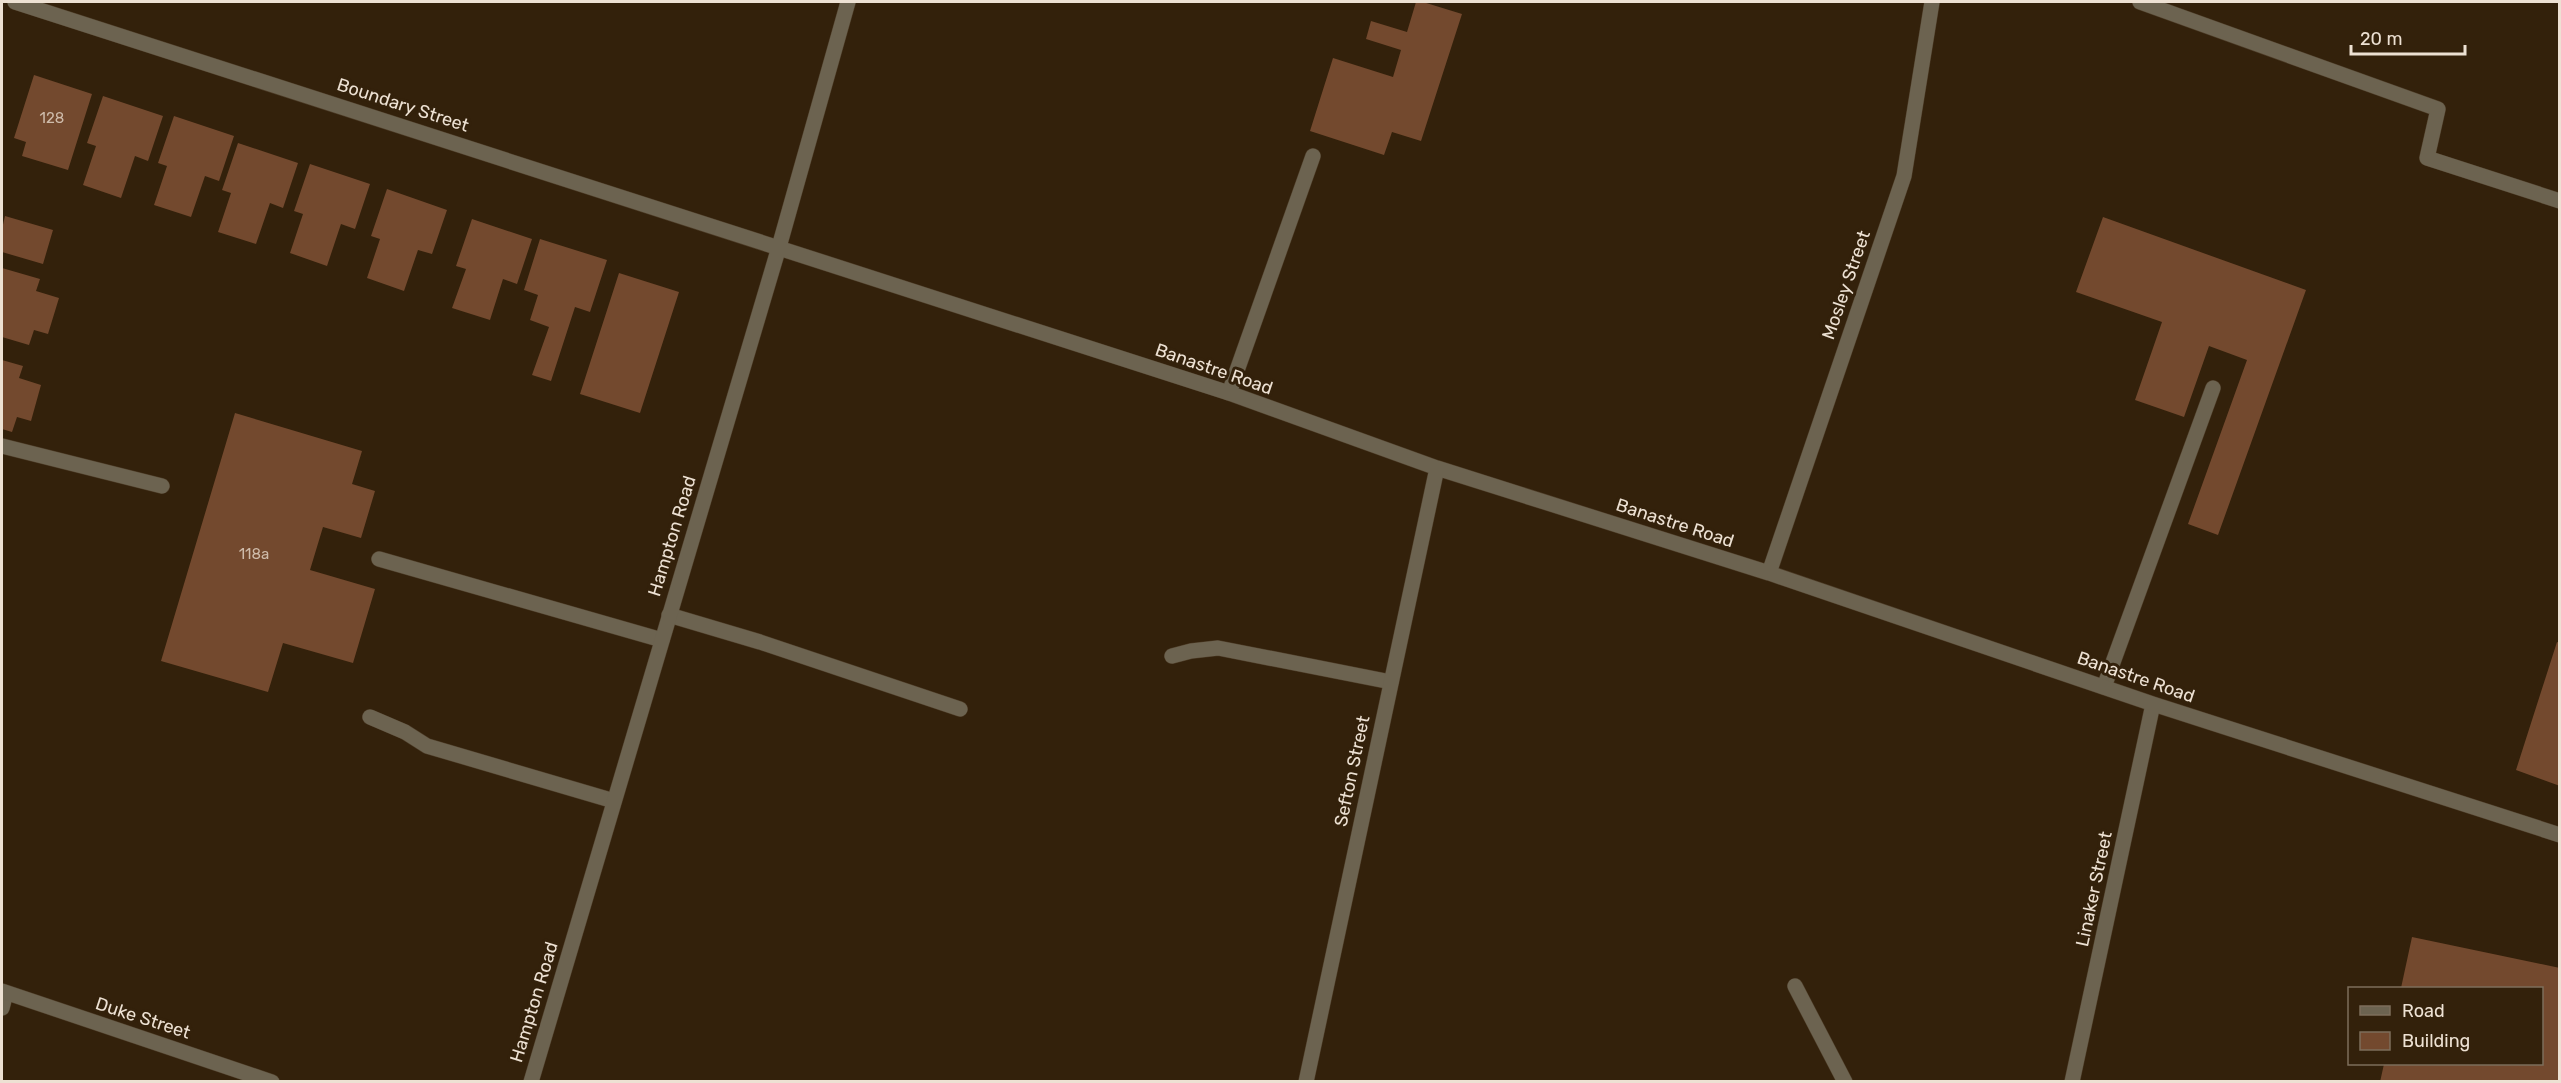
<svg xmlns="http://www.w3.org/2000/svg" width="2561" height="1083" font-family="Rubik,sans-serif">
	<rect width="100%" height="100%" fill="#33210b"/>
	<path fill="#73492e" d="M1416,2H1423L1462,14L1421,141L1392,132L1384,155L1310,131L1333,58L1393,77L1401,50L1366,39L1371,21L1407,32Z
		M34,75L92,94L68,170L22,156L26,142L14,138Z
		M103,96L163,116L148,161L135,156L121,198L83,185L96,146L87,143Z
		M174,116L234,136L219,181L205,176L191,217L154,205L167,166L158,163Z
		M238,143L298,163L283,208L270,203L256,244L218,232L231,193L222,190Z
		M310,164L370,184L355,229L341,224L327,266L290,253L303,214L294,211Z
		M387,189L447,210L432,254L418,250L404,291L367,278L380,239L371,236Z
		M5,216L53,230L43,264L2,252V229Z
		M2103,217L2306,290L2218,535L2188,524L2247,360L2209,346L2184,417L2135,400L2162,322L2076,292Z
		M472,219L532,239L517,284L503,279L490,320L452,308L466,269L456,266Z
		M540,239L607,260L590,312L575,307L551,381L532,375L549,327L530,320L538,295L524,290Z
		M2,268L40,279L36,291L59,298L48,334L34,330L29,345L2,337Z
		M619,273L679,292L640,413L580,394Z
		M2,360L23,366L19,378L41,385L31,421L17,417L12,432L2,429Z
		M235,413L362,451L352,484L375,491L361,538L323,527L310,570L375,589L353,663L283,643L268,692L161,661Z
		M2557,642L2560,643V786L2516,770Z
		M2412,937L2560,968V1082H2380L2384,1064H2542V988H2401Z"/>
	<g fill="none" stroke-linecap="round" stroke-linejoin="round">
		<defs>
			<path id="service" d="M1229,393L1313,156
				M2,446L162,486
				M379,559L662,640
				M669,615L760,642L960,709
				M1172,656L1191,651L1218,648L1391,682
				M2104,687L2213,388
				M370,717L405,732L427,746L614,801
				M2,1008L6,993"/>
			<path id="minor" d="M15,2L1229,393L1437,468L1769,573L2153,704L2560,835
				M2140,2L2438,109L2427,158L2560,201
				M1769,573L1904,176L1932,2
				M1795,986L1845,1082
				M531,1082L779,247L848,2
				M1306,1082L1437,468
				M2072,1082L2153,704"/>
			<path id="tertiary" d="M2,991L272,1082"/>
		</defs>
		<use href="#service" stroke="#4d3c27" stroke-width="16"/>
		<use href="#minor" stroke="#4d3c27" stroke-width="16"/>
		<use href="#tertiary" stroke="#4d3c27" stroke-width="16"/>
		<use href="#service" stroke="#6c6350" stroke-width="15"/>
		<use href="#minor" stroke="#6c6350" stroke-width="15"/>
		<use href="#tertiary" stroke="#6c6350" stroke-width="15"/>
	</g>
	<g text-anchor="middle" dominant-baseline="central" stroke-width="6" stroke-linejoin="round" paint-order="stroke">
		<g font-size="15" fill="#cebbaa">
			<text x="52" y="118">128</text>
			<text x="254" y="554">118a</text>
		</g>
		<g font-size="18" fill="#ede1d3" stroke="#33210b">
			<text transform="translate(403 105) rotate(18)">Boundary Street</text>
			<text transform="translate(1846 285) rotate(-71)">Mosley Street</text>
			<text transform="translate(1214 369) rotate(19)">Banastre Road</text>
			<text transform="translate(1675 523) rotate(18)">Banastre Road</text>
			<text transform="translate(672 536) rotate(-73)">Hampton Road</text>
			<text transform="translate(2136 677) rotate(19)">Banastre Road</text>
			<text transform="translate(1352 771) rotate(-78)">Sefton Street</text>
			<text transform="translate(2094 889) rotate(-78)">Linaker Street</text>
			<text transform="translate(534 1002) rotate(-73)">Hampton Road</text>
			<text transform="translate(143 1018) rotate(18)">Duke Street</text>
		</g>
	</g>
	<rect width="2561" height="1083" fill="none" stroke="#ede1d3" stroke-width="6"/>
	<rect x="2348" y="987" width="195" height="78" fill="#33210b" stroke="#7d6e5b" stroke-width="1.5"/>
	<rect x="2360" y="1006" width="30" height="9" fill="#6c6350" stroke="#7d6e5b" stroke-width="1.5"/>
	<text x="2402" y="1017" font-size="18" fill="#ede1d3">Road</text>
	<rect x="2360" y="1032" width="30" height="18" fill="#73492e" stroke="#7d6e5b" stroke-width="1.5"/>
	<text x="2402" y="1047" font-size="18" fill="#ede1d3">Building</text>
	<path d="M2351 45v9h114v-9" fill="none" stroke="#ede1d3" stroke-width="3"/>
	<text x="2360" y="45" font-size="18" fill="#ede1d3" stroke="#33210b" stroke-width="4.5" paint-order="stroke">20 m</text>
</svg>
